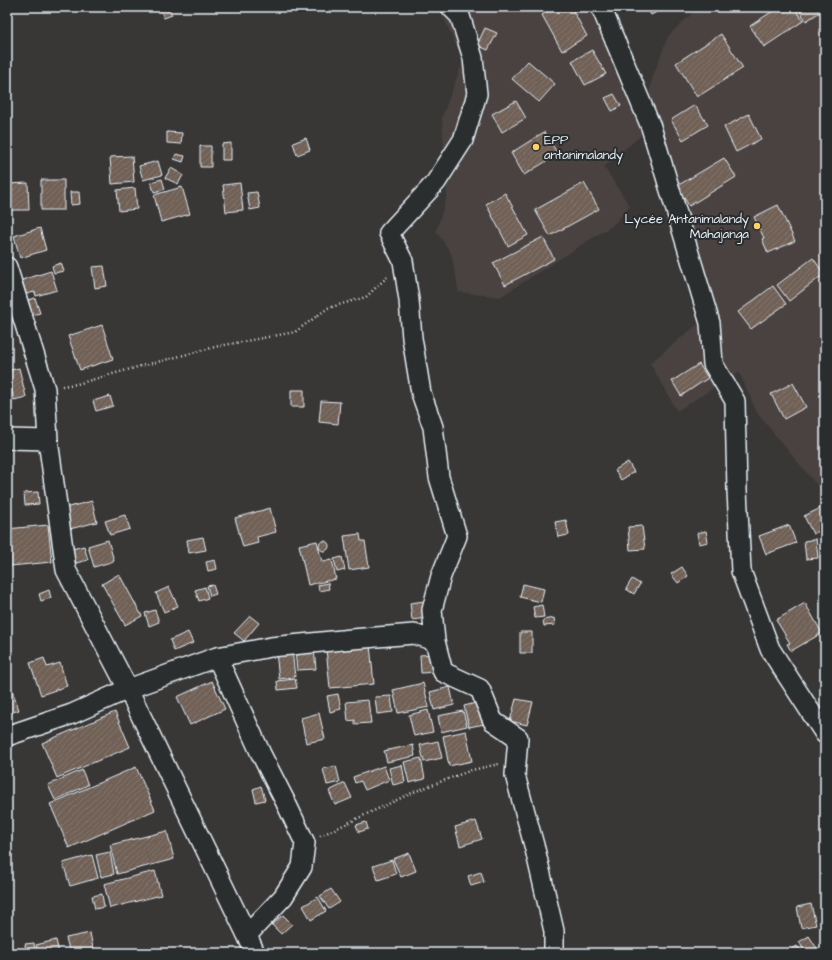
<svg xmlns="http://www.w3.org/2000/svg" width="832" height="960" font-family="'Architects Daughter',sans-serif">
	<defs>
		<pattern id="building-hatch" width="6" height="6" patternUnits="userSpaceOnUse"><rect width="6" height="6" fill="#6f6056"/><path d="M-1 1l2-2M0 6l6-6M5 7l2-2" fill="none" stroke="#84776f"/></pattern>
	</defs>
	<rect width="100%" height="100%" fill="#383736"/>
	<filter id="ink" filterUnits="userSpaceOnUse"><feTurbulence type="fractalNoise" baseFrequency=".025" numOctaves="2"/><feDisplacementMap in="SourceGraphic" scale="8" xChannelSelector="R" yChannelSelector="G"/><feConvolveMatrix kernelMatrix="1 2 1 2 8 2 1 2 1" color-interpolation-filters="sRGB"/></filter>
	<g filter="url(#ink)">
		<path fill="#484340" d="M439,7H601L651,127L604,167L630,206L613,225L500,297L459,292L451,253L436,231L447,196L442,117L463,61Z
			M699,7H825V495L757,413L739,372L677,411L650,363L714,311L699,251L678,200L648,102L652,79L668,36Z"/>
		<path fill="url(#building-hatch)" stroke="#e8f1f8" d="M159,7H168L172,15L164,18Z
			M556,7H571L587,36L562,51L542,15Z
			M646,7H666L651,15Z
			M779,7H794L803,21L764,47L750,26Z
			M797,7H825V9L806,21Z
			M485,28L497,33L488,50L477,45Z
			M721,34L743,68L697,97L676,63Z
			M592,50L606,74L585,85L572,61Z
			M528,61L555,84L539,102L512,79Z
			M614,94L621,106L612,111L605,98Z
			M516,101L526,118L502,132L492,114Z
			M695,105L708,125L683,140L671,120Z
			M749,114L761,139L736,152L724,127Z
			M167,132L182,133L181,144L167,143Z
			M544,132L558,154L524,175L511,153Z
			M306,138L310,150L297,155L293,143Z
			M231,143V160H222V144Z
			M200,146H211V167H200Z
			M176,154L185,156L183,162L174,159Z
			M132,156L134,182L112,184L110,157Z
			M724,158L736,177L689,206L677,186Z
			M158,161L162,175L143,180L139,166Z
			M171,168L183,175L178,184L165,178Z
			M162,179L165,189L154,192L151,182Z
			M41,180H64V210H41Z
			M28,183L29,210H9L8,184Z
			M240,183L243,210L226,212L223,185Z
			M584,183L599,209L550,236L535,210Z
			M182,187L190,214L161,222L154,195Z
			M135,188L137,209L119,211L117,190Z
			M70,192H79L80,204L71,205Z
			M257,192L260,208L250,210L247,193Z
			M505,193L528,235L508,246L486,204Z
			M778,205L795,241L768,253L762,239L764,238L754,217Z
			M40,228L46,250L20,258L14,236Z
			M543,237L554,259L505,285L493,263Z
			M813,258L824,274L789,301L777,285Z
			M61,263L64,271L54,273L52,266Z
			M104,266L107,286L95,288L92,267Z
			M51,271L57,290L36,296L35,292L26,294L22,280Z
			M773,286L786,304L751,329L738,312Z
			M35,298L40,313L32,315L28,300Z
			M102,325L113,359L80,370L68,336Z
			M699,364L708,378L681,396L672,381Z
			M19,368L26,397L14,400L7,371Z
			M793,383L806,407L784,419L771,394Z
			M291,390H304V407H291Z
			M110,396L113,406L96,411L93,401Z
			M321,401L340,402L338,424L319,422Z
			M628,462L634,472L621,480L615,470Z
			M38,492L39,504L25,505L24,493Z
			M92,501L97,522L66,530L61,509Z
			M270,508L276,532L257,537L258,543L243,547L235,518Z
			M821,508L825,517V528L813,534L804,516Z
			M125,515L130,529L110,535L105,521Z
			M566,520L569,535L558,537L555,522Z
			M48,525L52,562L10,566L7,529Z
			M789,525L796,543L766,554L759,536Z
			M642,526L645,549L630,550L628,527Z
			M706,531L708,542L699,544L697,533Z
			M360,534L361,541H365L369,567L349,570L344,536Z
			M203,537L206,550L189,553L187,540Z
			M816,539L818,558L806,559L804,541Z
			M108,540L114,561L94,567L88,546Z
			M317,541L322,562L332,560L336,579L308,585L299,545Z
			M319 546a5 5 0 1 1 10 0a5 5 0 1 1-10 0Z
			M84,546L88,560L76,563L72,549Z
			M342,557L345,570L337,572L334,559Z
			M215,560L217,569L208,571L206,562Z
			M682,567L688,576L678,583L671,574Z
			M119,574L142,616L125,625L102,584Z
			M632,579L640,584L634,594L626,589Z
			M328,583L329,589L319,591L318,585Z
			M523,584L544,589L541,602L520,597Z
			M213,585L216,594L210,596L207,586Z
			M169,587L178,606L164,612L156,593Z
			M205,587L208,598L199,601L195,590Z
			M49,590L51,598L41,601L39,594Z
			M425,601L427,618L412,620L410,603Z
			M805,603L822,633L791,651L787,644L790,643L776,620Z
			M542,605L544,617L535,618L533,607Z
			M155,610L159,622L149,626L145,613Z
			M250,616L259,623L244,641L234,633Z
			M554,618L555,625L544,626L543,620Z
			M188,632L193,643L174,651L170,640Z
			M520,632H532V653H520Z
			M370,645L374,684L330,688L326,649Z
			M314,649L316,669L297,670L295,651Z
			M292,650L295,677L279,679L276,652Z
			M435,654L436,672L421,673L420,655Z
			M44,658L47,667L60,663L67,686L41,695L30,663Z
			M7,676L19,710L7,714Z
			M295,679L297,688L278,690L277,681Z
			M212,681L225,709L190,725L177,697Z
			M423,683L429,707L398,713L393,690Z
			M450,687L454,705L434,710L430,692Z
			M338,694L341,709L330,712L327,696Z
			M391,696L393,712L377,714L375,697Z
			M516,699L533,702L527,725L510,721Z
			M368,700L371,723L355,724V720L348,721L346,702Z
			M476,703L490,723L469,727L464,706Z
			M428,710L433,732L414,736L409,715Z
			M463,711L467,726L441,732L438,716Z
			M115,712L130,747L57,778L42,743Z
			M319,713L325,739L306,743L301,718Z
			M466,731L472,761L449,766L443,736Z
			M438,741L442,758L424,762L420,745Z
			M413,745L415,756L387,762L384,751Z
			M421,758L425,779L409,783L404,762Z
			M402,765L405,782L393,785L389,768Z
			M336,766L340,782L327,785L323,769Z
			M384,766L389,780L365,790L361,781L355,783L353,777Z
			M136,767L155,810L69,848L50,804Z
			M82,770L88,785L55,800L48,785Z
			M345,783L352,798L335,805L329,791Z
			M261,786L265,800L256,802L253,789Z
			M476,821L482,839L460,846L455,827Z
			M366,822L368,829L359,832L356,825Z
			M167,831L174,859L117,874L110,845Z
			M110,852L114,874L101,877L96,855Z
			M409,853L416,871L401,877L393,859Z
			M92,855L98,878L70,886L63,863Z
			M392,860L396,874L378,880L373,866Z
			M155,871L161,895L110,908L104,884Z
			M481,872L484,882L471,886L468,876Z
			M331,889L340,902L329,909L320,896Z
			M102,894L104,907L95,909L92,896Z
			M318,897L326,911L311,920L303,906Z
			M811,904L816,925L801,928L797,907Z
			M283,915L292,924L281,934L272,925Z
			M90,933L94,953H70L66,938Z
			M809,936L818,950L813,953H806L799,942Z
			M56,940L59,953H38L36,945Z
			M34,943L35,953H26L25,944Z
			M797,946L802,953H792L790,950Z"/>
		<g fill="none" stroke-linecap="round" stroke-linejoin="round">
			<defs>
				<path id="minor" d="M601,7L651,127L710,323L713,364L735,401L737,490L741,571L770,649L825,734
					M7,267L45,389L48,440L66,570L128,689L247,935L255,953
					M7,439L48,440
					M435,641L432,610L441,576L457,536L439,477L433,427L421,393L412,338L409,300L403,261L389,233L436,182L463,140L477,94L473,58L460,16L451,7
					M217,657L261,754L285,801L305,843L302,867L283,897L247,935
					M7,736L72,714L128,689L217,657L271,647L352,639L414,634L435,641L443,672L480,689L493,721L518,738L515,775L535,849L554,931V953"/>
			</defs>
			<use href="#minor" stroke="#e8f1f8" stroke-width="22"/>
			<path stroke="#e8f1f8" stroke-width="2.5" stroke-dasharray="1 3" stroke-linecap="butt" d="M62,386L77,384L141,366L219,346L295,332L328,308L366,297L387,277
				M320,836L416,791L472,770L499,764"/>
			<use href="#minor" stroke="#2a2d2e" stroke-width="19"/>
		</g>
	</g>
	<g fill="#ffd166" stroke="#2a2d2e" stroke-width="1.5">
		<circle cx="536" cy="147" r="4"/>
		<circle cx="757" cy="226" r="4"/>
	</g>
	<g text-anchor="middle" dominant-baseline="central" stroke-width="4" stroke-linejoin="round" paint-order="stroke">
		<g font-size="13" fill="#e8f1f8" stroke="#2a2d2e" text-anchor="start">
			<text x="544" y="140">EPP<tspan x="544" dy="15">antanimalandy</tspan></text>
			<text x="749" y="219" text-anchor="end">Lycée Antanimalandy<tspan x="749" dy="15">Mahajanga</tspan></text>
		</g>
	</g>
	<rect width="832" height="960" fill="none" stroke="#2a2d2e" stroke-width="24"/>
	<rect x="12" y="12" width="808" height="936" fill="none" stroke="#e8f1f8" stroke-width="1.5" filter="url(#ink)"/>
</svg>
